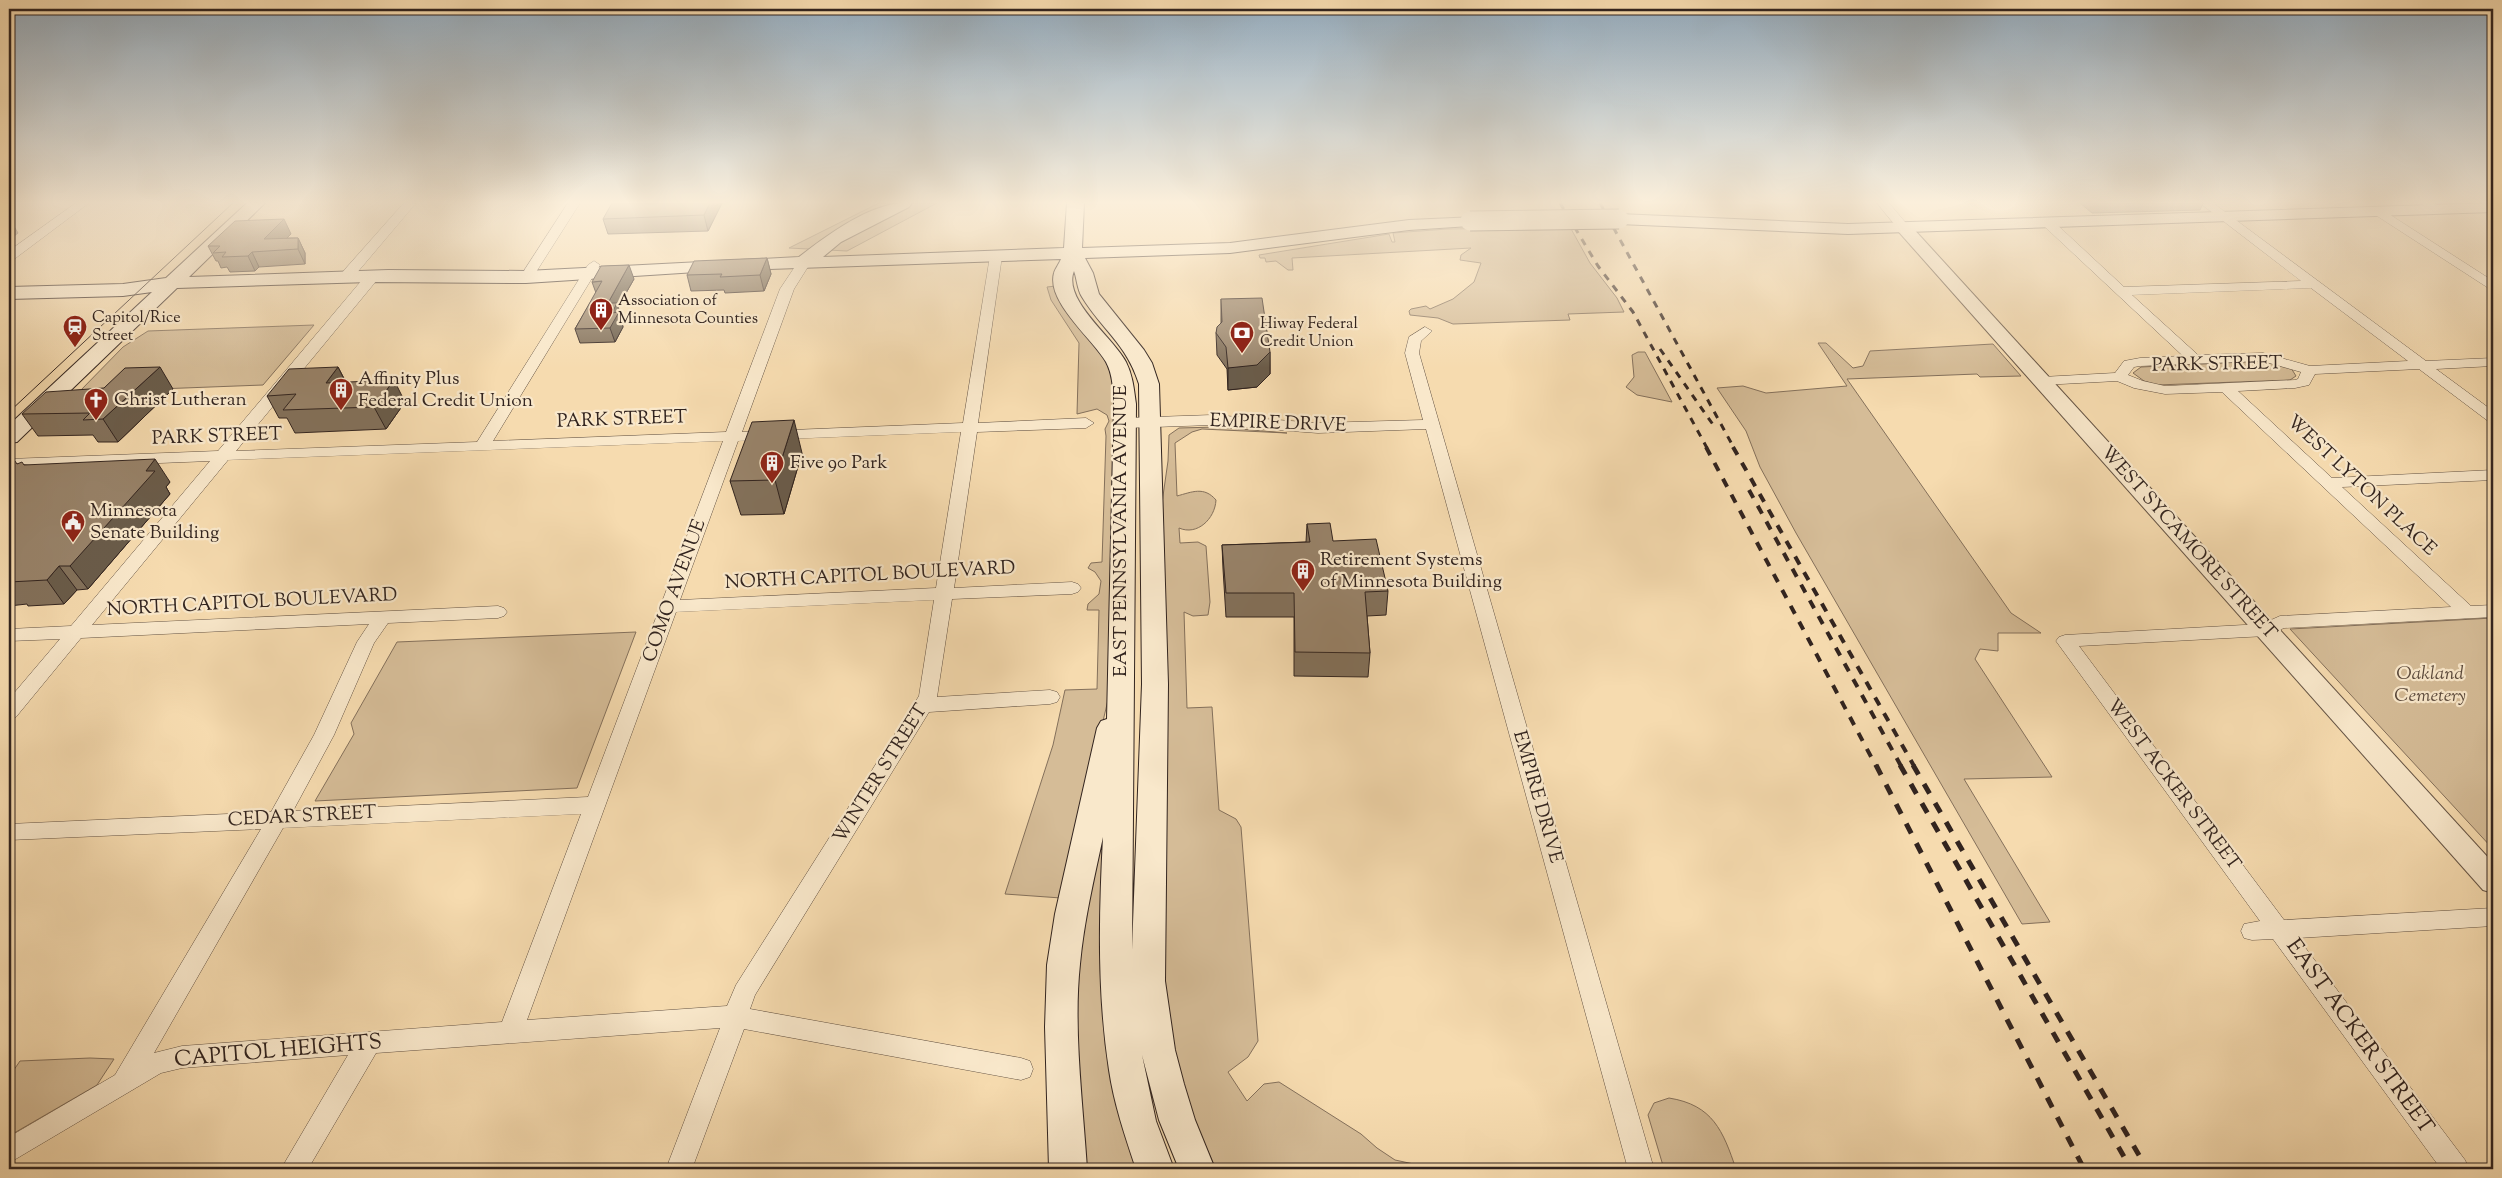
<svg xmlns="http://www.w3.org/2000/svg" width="2502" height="1178" font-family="'Sorts Mill Goudy',serif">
	<rect width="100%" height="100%" fill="#f6dbaf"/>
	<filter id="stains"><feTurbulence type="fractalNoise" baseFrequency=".004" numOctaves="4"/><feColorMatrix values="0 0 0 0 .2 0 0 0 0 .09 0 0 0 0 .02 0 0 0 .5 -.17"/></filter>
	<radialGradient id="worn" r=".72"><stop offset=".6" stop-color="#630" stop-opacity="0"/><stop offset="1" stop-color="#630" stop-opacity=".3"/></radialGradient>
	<path fill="#d5bc97" stroke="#84705b" d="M879,203H937L847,251L789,248Z
		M1570,227L1590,263L1617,298L1624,312L1568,314L1570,320L1453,324L1438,318L1410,315L1409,311L1411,309L1426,306L1430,309L1453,299L1474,282L1481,263L1460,260L1461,255L1471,248L1292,258L1293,270H1288L1276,261L1266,262L1265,258H1260L1259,255L1389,234L1392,242H1395L1393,233L1447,229Z
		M1056,286L1105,358L1115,385L1108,700L1061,898L1005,894L1053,745L1065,690L1097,689L1099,610H1087L1088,604L1099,594L1101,581L1095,572L1088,568L1091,563L1102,562L1106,436L1105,429L1109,421L1107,415L1097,409L1077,414L1079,343L1051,300L1047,287Z
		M314,325L263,385L79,392L123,347L148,331Z
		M1818,343H1826L1853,368L1863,366L1870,351L1993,344L2021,376L1980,377L1977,374L1847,379L2011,613L2041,633H1998V651L1980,649L1975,659L2052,777L1964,779L2050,922L2022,924L1796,533L1760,467L1746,431L1717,388L1743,386L1766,393L1847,386Z
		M1638,352H1645L1672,402L1637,395L1626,387L1634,377L1632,355Z
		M2264,361L2291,368L2296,376L2290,380L2157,385L2144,381L2133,373L2141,367Z
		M1217,427L1287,433L1202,429L1192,432L1175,443L1177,496C1192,492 1204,486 1216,500C1215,519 1197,536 1179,528L1180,543L1198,542L1206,546L1210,602L1208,615L1193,616L1184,612L1187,708L1212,707L1219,810L1236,819L1241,827L1258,1041L1248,1057L1228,1072L1247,1101L1264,1084L1279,1082L1361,1134L1377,1148L1395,1160L1437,1169H1216L1195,1123L1180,1078L1164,1001L1162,503L1168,461L1169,435L1179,428Z
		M2493,618V849L2290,629Z
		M636,632L577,788L315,801L354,734L351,723L397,642Z
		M1104,816L1131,1139L1142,1169H1083L1075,1036L1079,948Z
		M90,1058L114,1059L97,1085L9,1136V1077L20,1061Z
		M1669,1098C1713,1105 1723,1131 1736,1169H1664L1648,1115L1654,1103Z"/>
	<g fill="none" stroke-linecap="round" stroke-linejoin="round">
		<defs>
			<path id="minor" d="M76,203H89L13,260L9,261V251Z
				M404,203H416L350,281H340L339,278L340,275Z
				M568,203H580L531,280H521L520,277Z
				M1877,203H1889L1910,228L1908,231H1900Z
				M2200,203H2213L2426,361L2493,358V366L2436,369L2493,411V423L2488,421L2419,369L2315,374L2309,385L2295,388L2238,391L2332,478L2493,470V480L2342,487L2471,606L2493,605V617L2284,628L2266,636L2079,646L2284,920L2493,908V926L2298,938L2465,1160L2469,1169H2441L2273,939L2252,940L2244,938L2241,931L2244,924L2260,921L2056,641L2059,637L2065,635L2262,624L2280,616L2451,607L2222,392L2165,394L2134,388L2117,381L2042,385L2035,381L2042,377L2115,373L2124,361L2140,358L2183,356L2044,226L2042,223L2044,220H2052L2124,287L2301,281ZM2311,288L2408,361L2310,366L2263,353L2198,355L2132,295ZM2262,361L2301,372L2298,379L2295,380L2165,386L2143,381L2128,375L2134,367L2140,366Z
				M2420,203H2434L2442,209L2440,212H2432Z
				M2378,207L2493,281V291L2374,214L2372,211Z
				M996,252L1002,256L978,423L1086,418L1094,423L1086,428L977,432L954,588L1072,582L1078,584L1081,588L1078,592L1072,594L952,599L937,697L1050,690L1057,692L1060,697L1057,702L1050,704L929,712L755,995L750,1009L1021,1058L1030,1061L1033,1069L1030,1077L1021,1080L744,1029L692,1169H666L720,1028L376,1053L308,1169H281L348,1055L182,1068L161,1073L9,1163V1137L115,1075L261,829L9,840V824L271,812L314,735L357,642L369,624L81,638L16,717L9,719V699L60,639L9,641V629L71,626L210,461L9,469V459L218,451L367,274H377L378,277L377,280L236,451L477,442L588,265L594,261L600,265L493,441L726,432L780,289L800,259L805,258L811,262L794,289L742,432L963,423L990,256ZM961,432L936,588L680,600L738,441ZM723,441L588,797L293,811L334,735L374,643L388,623L498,618L504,616L507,612L504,608L498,606L92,625L228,460ZM934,600L919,696L736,985L727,1006L527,1020L676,612ZM581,814L502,1022L182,1046L154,1053L283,828Z
				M1425,327L1432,331L1421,341L1419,353L1654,1169H1628L1426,429L1318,433L1212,425L1125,428L1117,423L1125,418L1212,415L1318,423L1423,420L1405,353L1409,337Z"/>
			<path id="tertiary" d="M1904,223L1910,225L2493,863V893L2483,890L1898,231L1896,228Z"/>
			<path id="secondary" d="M247,203H265L189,277L388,270L526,271L799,257C827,235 875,199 912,203L909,207L841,242L823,257L1064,248L1067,203H1084L1082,248L1230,243L1409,220L1476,217L1479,221L1476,225L1470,226L1409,230L1230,253L1085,258L1093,273L1099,294L1144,350L1152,363L1159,384L1168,684L1165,981L1175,1050L1184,1084L1195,1120L1215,1169H1179L1159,1120L1142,1055L1156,1121L1174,1169H1136C1125,1136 1114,1104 1109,1070C1097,992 1099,914 1103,837C1094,879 1084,921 1080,964C1073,1029 1083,1104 1087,1169H1049L1045,1027L1047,965L1055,914L1097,728L1101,721L1107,719L1114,404C1113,390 1113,375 1106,362C1093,339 1046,302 1054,273C1055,269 1059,264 1061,259L712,271L526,283L370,282L177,288L17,442L9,443V425L152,292L123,296L9,299V287L123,284L166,278ZM1074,271C1077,279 1077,289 1082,297C1102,330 1126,343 1139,384L1142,684L1132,950L1136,404C1134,390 1133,376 1126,362C1114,338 1062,300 1074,271Z
				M2493,203V212L1848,234L1619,224L1613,223L1610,219L1613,215L1619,214L1848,224Z"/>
		</defs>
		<use href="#minor" stroke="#635243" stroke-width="1"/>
		<use href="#tertiary" stroke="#635243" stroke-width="2"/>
		<use href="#secondary" stroke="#32241f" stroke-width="2"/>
		<use href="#minor" fill="#f9e8cb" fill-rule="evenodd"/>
		<use href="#tertiary" fill="#f9e8cb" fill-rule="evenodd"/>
		<use href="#secondary" fill="#f9e8cb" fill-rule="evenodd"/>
		<path stroke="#32241f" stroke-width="1" d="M9,412L233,203"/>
		<path stroke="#32241f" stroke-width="3" stroke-dasharray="7 7" stroke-linecap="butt" d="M1560,203L1598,266L1633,312L1707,448
			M1600,203L1734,448
			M1660,349L1714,426"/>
		<path stroke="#32241f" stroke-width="4" stroke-dasharray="9 9" stroke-linecap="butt" d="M1706,447L1876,766
			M1733,447L1914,766
			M1749,490L1901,766"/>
		<path stroke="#32241f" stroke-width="5" stroke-dasharray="11 11" stroke-linecap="butt" d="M1876,765L2084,1169
			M1900,765L2131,1169
			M1913,765L2147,1169"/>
		<defs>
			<path id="secondary-bridge" d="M1470,221L1619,219"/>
		</defs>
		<use href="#secondary-bridge" stroke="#32241f" stroke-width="21" stroke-linecap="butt"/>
		<use href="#secondary-bridge" stroke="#f9e8cb" stroke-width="19"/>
	</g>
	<path fill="#83715b" stroke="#32241f" d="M722,203L708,231L608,234L603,219Z
		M2080,203H2203L2200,210L2092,213Z
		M291,234L287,238H298L305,253V264L259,267L255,271L230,272L227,267L221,268L218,261H216L208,246Z
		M767,258L771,274L764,291L725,293L724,290L691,291L687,275Z
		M634,279L618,307L622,317L621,319L623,327L615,342L580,343L575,329L596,293L592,282Z
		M1221,299L1270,352V374L1257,387L1228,390L1227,369L1217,355L1216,333L1221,323Z
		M338,367L346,382L405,402L386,429L295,433L287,418H279L267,396Z
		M173,389L118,442H98L93,435L38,436L22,414Z
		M802,453L784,514L741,515L730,481Z
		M9,463L17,464L170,482L166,487L170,494L88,589L77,590L64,604L28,606L27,604L9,606Z
		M1307,524L1333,541L1388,591L1386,615L1367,616L1370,653L1368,677L1294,676V617H1226L1223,569L1222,545L1306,542Z"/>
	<path fill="#6a5c4a" stroke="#32241f" d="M710,203H722L708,231L704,215Z
		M9,218L18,233L9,240Z
		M284,219L291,234L275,250L264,239Z
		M298,238L305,253V264L298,249Z
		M252,252L259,267L255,271L248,256Z
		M767,258L771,274L764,291L760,275Z
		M629,265L634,279L618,307L622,317L621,319L623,327L615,342L610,328L608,303Z
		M1270,352V374L1257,387L1228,390V368Z
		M160,367L173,389L118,442L103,419Z
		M338,367L349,389L326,383Z
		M394,380L405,402L386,429L374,407Z
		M794,420L802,453L784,514L775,480Z
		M155,459L170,482L166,487L170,494L88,589L70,566Z
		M59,566L77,590L64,604L47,580Z"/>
	<path fill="#98836a" stroke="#32241f" d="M612,203H643H642H710L704,215L603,219Z
		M284,219L264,239L298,238V249L252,252L248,256L222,257L226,252L213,253L220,246H208L235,221Z
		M767,258L760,275L720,277L722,274L687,275L694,261Z
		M629,265L608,303H617L612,313L619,312L610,328L575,329L602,281L592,282L601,266Z
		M1262,298L1270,352L1257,365L1228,368L1226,347L1216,333L1217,327L1222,322L1221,299Z
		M160,367L103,419L83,420L90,413L22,414L46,392L104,388L125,368Z
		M338,367L326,383L394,380L374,407L283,410L296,394L267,396L289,369Z
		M794,420L775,480L730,481L752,422Z
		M155,459L146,471H155L70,566H59L47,580L9,582L11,581H9V463L15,461L17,464L22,462L24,465Z
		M1330,523L1333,541L1376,539L1388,591L1365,592L1370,653L1295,652L1294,593H1226L1222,545L1310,542L1307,524Z"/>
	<linearGradient id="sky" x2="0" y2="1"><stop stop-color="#93abbe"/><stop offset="0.55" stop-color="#fbefdb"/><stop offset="1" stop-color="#fbefdb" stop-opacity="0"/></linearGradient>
	<rect width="2502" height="368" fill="url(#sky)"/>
	<defs>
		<symbol id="building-pin" viewBox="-11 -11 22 30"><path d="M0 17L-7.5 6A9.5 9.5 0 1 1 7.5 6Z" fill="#8f2418" stroke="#f9e8cb"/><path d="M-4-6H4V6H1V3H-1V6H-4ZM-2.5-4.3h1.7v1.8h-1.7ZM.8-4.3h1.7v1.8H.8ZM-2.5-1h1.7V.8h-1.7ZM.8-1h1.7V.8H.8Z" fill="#fff"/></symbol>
		<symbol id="station-pin" viewBox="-11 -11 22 30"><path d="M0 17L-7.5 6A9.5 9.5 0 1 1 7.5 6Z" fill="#8f2418" stroke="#f9e8cb"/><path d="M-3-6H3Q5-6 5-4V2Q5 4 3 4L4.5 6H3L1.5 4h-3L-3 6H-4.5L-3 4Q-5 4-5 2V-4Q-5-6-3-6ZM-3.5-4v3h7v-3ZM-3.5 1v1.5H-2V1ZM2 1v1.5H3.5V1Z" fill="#fff"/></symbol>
		<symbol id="bank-pin" viewBox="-11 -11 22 30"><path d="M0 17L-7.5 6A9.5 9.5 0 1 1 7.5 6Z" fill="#8f2418" stroke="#f9e8cb"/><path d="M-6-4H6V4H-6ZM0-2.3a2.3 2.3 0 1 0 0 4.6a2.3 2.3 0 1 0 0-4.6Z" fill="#fff"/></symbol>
		<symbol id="church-pin" viewBox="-11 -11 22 30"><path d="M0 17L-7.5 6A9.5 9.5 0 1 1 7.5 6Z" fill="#8f2418" stroke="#f9e8cb"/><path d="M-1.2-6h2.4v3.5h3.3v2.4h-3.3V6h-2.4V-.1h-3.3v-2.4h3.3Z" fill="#fff"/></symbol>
		<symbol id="civic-pin" viewBox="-11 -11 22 30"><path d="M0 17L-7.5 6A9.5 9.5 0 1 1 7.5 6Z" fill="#8f2418" stroke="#f9e8cb"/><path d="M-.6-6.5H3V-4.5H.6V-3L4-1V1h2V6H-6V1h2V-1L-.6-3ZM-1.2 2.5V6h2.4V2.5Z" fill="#fff"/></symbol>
	</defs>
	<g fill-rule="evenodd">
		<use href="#building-pin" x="587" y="296" width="28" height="38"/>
		<use href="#station-pin" x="61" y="313" width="28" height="38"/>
		<use href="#bank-pin" x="1228" y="319" width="28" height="38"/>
		<use href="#building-pin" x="327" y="376" width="28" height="38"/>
		<use href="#church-pin" x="82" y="386" width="28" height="38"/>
		<use href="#building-pin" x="758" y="449" width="28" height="38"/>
		<use href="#civic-pin" x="59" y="508" width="28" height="38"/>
		<use href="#building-pin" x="1289" y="557" width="28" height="38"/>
	</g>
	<g text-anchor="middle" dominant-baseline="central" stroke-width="4.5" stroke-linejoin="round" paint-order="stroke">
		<g font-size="16" fill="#32241f" stroke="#f9e8cb" text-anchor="start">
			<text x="618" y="301">Association of<tspan x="618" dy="18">Minnesota Counties</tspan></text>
			<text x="92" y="318">Capitol/Rice<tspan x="92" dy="18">Street</tspan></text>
			<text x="1260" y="324">Hiway Federal<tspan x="1260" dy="18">Credit Union</tspan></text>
		</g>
		<g font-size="19" fill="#32241f" stroke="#f9e8cb">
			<text transform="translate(2217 365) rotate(-1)">PARK STREET</text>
			<text transform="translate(622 420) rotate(-2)">PARK STREET</text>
			<text transform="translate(1278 424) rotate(2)">EMPIRE DRIVE</text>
			<text transform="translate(217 437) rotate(-2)">PARK STREET</text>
			<text transform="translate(2361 486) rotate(43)">WEST LYTON PLACE</text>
			<text transform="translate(1121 531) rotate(-90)">EAST PENNSYLVANIA AVENUE</text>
			<text transform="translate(2188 543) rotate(48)">WEST SYCAMORE STREET</text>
			<text transform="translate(870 576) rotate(-3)">NORTH CAPITOL BOULEVARD</text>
			<text transform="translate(675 591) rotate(-70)">COMO AVENUE</text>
			<text transform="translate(252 603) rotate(-3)">NORTH CAPITOL BOULEVARD</text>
			<text transform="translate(881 774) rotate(-58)">WINTER STREET</text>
			<text transform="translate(2173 785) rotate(53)">WEST ACKER STREET</text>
			<text transform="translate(1537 797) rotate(74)">EMPIRE DRIVE</text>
			<text transform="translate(302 817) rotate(-3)">CEDAR STREET</text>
		</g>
		<g font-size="19" fill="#32241f" stroke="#f9e8cb" text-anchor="start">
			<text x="358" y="379">Affinity Plus<tspan x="358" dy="22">Federal Credit Union</tspan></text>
			<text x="114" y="400">Christ Lutheran</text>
			<text x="790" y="463">Five 90 Park</text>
			<text x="90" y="511">Minnesota<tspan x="90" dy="22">Senate Building</tspan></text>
			<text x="1320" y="560">Retirement Systems<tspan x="1320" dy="22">of Minnesota Building</tspan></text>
		</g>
		<g font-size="19" font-style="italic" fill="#5b4a3d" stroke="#f9e8cb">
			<text x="2430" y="674">Oakland<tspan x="2430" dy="22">Cemetery</tspan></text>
		</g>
		<g font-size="22" fill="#32241f" stroke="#f9e8cb">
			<text transform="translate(2359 1037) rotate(54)">EAST ACKER STREET</text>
			<text transform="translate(278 1052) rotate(-5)">CAPITOL HEIGHTS</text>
		</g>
	</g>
	<rect width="2502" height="1178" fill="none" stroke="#f6dbaf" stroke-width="30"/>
	<rect x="10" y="10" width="2482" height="1158" fill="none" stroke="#32241f" stroke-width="2.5"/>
	<rect x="15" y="15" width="2472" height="1148" fill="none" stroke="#32241f"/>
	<rect width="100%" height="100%" filter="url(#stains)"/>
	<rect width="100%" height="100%" fill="url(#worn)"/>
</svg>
